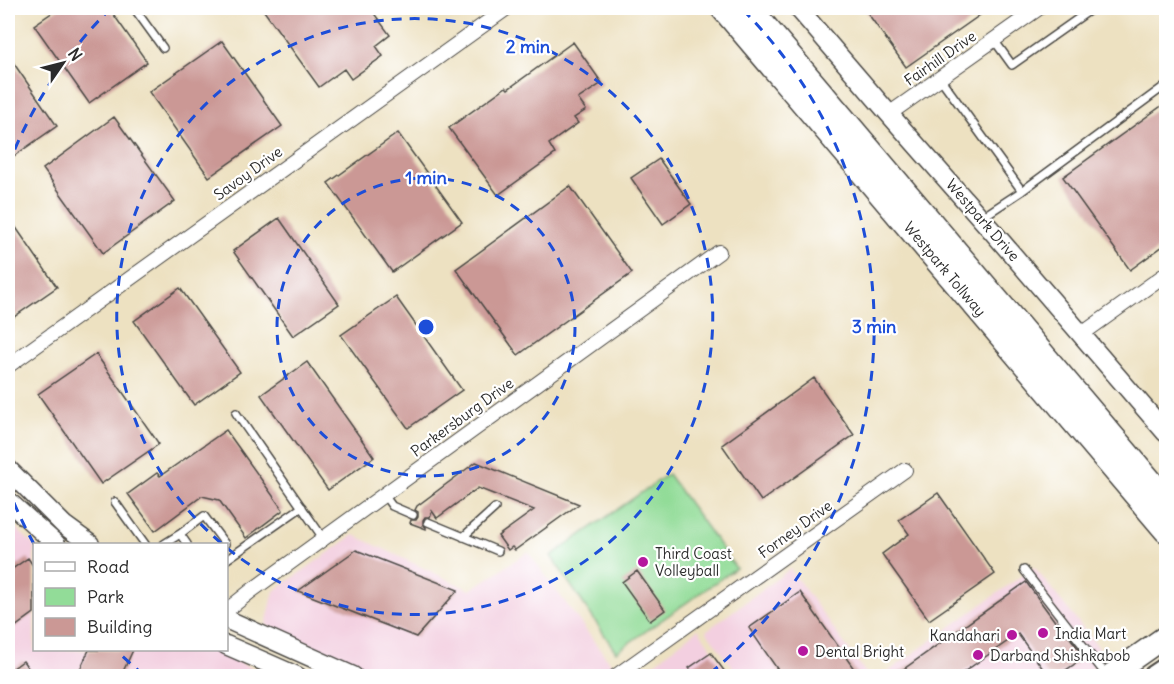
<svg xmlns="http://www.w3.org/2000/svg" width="1174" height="684" font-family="Delius,sans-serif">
	<rect width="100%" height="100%" fill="#fff"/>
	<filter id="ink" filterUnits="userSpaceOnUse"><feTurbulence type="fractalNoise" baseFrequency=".0167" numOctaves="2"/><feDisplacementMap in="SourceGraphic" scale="12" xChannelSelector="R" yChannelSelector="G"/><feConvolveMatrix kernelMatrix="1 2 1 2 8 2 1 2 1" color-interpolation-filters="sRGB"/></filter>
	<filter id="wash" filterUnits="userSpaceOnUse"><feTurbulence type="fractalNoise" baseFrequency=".008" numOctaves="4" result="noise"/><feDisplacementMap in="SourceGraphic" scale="24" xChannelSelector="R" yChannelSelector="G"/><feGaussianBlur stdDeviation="1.35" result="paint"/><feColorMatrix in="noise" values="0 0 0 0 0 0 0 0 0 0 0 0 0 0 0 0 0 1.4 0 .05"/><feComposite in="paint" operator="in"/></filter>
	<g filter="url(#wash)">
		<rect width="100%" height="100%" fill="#ede1c1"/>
		<path fill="#f3cfe0" d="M8,521L34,545V650H213L268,676H8Z
			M354,535L470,590L528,552L620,676H370L266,625L274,591Z
			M1034,567L1107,658L1081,676H882Z
			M790,569L868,676H739L706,631Z
			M698,629L731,676H638Z"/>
		<path fill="#92dc98" stroke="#5e8462" stroke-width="1.5" d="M668,474L736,568L616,652L551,556Z"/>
		<g id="blocks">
			<path fill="#cb9895" d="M59,8H109L147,62L89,103L34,25Z
				M269,8H370L390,35L376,46L383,56L351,79L344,69L319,87L264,11Z
				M864,8H990L906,67Z
				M222,41L282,126L209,177L149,92Z
				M573,42L602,83L578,99L586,110L574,118L578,123L549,144L555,154L498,195L449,128L506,87L508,89Z
				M8,55L57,126L11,158L8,153Z
				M1167,102V243L1130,270L1063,177Z
				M114,117L175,201L103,253L43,169Z
				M398,133L462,222L392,272L328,183Z
				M659,159L691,204L663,224L631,178Z
				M570,186L632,273L518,355L456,269Z
				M8,216L57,287L8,321Z
				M279,218L339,304L293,336L233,251Z
				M180,288L240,372L194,405L134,321Z
				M396,297L462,390L408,428L341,335Z
				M96,354L159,444L101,484L38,394Z
				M307,362L374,457L328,490L261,395Z
				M814,378L854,435L761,501L722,445Z
				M226,430L283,510L246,538L219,500L202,496L155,531L128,494L157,473L160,476Z
				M476,462L579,504L515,550L512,547L508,550L498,536L534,510L478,488L437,518L432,511L430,517H425L423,520V525L426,527V529L410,523L411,520H416L418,517V512L415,510L417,506Z
				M938,493L995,574L929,620L882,554L909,534L899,520Z
				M356,550L458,590L416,637L298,591Z
				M28,558L34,567V613L8,632V572Z
				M637,571L665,610L650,621L622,582Z
				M1026,582L1062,631L1064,630L1085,657L1057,676H1048L1018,634L958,676H894Z
				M800,592L859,676H782L749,628Z
				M89,650H133L121,676H77Z
				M711,653L728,676H695L689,668Z
				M23,661L34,676H8V672Z"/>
		</g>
	</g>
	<g filter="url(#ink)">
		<use href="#blocks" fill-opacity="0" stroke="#484642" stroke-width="1.5"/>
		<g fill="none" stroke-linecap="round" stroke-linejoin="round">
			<defs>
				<path id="lane" d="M134,8L163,48
					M994,40L1012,65L1093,8
					M940,78L1022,191
					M981,218L1022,191L1166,85
					M236,413L323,538
					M384,495L392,506L413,515
					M115,502L145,544
					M428,522L498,551
					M180,534L204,516L225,544
					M463,537L495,508
					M164,544L180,534L187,544
					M226,560L302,507
					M1024,570L1107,676"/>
				<path id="street" d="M889,114L1039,8
					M1082,334L1166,274
					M8,366L507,8
					M226,611L251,591L719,252
					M616,676L905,470"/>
				<path id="secondary" d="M798,8L889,114L993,232L1166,433
					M8,469L64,525L90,544
					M8,501L56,544
					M226,619L353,676
					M226,645L297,676"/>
				<path id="primary" d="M1109,676L1166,636
					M1154,676L1166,668"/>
				<path id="highway" d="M723,8L1166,530
					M749,8L1166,500"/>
			</defs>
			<use href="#lane" stroke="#484642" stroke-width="10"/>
			<use href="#street" stroke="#484642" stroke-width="16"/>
			<use href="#secondary" stroke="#484642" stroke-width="21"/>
			<use href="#primary" stroke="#484642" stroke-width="24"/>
			<use href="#highway" stroke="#484642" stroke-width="27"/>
			<use href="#lane" stroke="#fff" stroke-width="7"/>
			<use href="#street" stroke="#fff" stroke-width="14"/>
			<use href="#secondary" stroke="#fff" stroke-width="18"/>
			<use href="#primary" stroke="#fff" stroke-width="21"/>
			<use href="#highway" stroke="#fff" stroke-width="24"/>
		</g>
	</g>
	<g fill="none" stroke="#1d4ed8" stroke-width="3" stroke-dasharray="10 8">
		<circle cx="426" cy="327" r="149"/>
		<path d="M221 543A298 298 0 1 1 227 548"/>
		<path d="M144 675A448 448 0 0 1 118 652M34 544A448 448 0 0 1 8 488M8 166A448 448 0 0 1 109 10M743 10A448 448 0 0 1 708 675"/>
	</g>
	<g fill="#b5179e" stroke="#fff" stroke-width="2">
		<circle cx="643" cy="562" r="6"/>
		<circle cx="1043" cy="633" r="6"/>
		<circle cx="1012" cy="635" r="6"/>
		<circle cx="803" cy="651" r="6"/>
		<circle cx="978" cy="655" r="6"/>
	</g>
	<g text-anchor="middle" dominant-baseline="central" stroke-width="4.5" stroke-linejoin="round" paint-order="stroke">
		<g font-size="15" fill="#2b2b2b" stroke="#fff">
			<text transform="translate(940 58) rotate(-35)">Fairhill Drive</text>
			<text transform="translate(248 173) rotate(-36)">Savoy Drive</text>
			<text transform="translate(983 220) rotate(49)">Westpark Drive</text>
			<text transform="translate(945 269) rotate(50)">Westpark Tollway</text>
			<text transform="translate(462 417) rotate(-36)">Parkersburg Drive</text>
			<text transform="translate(795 529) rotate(-36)">Forney Drive</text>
		</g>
		<g font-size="15" fill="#2b2b2b" stroke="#fff" text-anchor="start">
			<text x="655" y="553">Third Coast<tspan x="655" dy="17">Volleyball</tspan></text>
			<text x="1055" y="633">India Mart</text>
			<text x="1000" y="635" text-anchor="end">Kandahari</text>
			<text x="815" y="651">Dental Bright</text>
			<text x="990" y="655">Darband Shishkabob</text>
		</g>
	</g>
	<circle cx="426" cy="327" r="9" fill="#1d4ed8" stroke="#fff" stroke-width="3"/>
	<g font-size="18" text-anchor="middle" font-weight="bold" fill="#1d4ed8" stroke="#fff" stroke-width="4.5" stroke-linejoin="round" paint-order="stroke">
		<text x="528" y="53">2 min</text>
		<text x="426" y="184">1 min</text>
		<text x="874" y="333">3 min</text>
	</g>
	<rect width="1174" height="684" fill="none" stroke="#fff" stroke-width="30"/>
	<rect x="33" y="543" width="195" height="108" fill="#ffffff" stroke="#aaaaaa" stroke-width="1.5"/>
	<rect x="45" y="562" width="30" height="9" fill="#ffffff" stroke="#aaaaaa" stroke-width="1.5"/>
	<text x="87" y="573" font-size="18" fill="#2b2b2b">Road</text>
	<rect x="45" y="588" width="30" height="18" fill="#92dc98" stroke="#aaaaaa" stroke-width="1.5"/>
	<text x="87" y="603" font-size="18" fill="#2b2b2b">Park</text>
	<rect x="45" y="618" width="30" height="18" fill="#cb9895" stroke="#aaaaaa" stroke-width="1.5"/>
	<text x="87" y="633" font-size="18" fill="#2b2b2b">Building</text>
	<g transform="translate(63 63) rotate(55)" stroke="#ffffff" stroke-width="4.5" paint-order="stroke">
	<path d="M0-4.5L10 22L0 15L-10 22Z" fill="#2b2b2b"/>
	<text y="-9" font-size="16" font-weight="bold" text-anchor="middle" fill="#2b2b2b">N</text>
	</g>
</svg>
